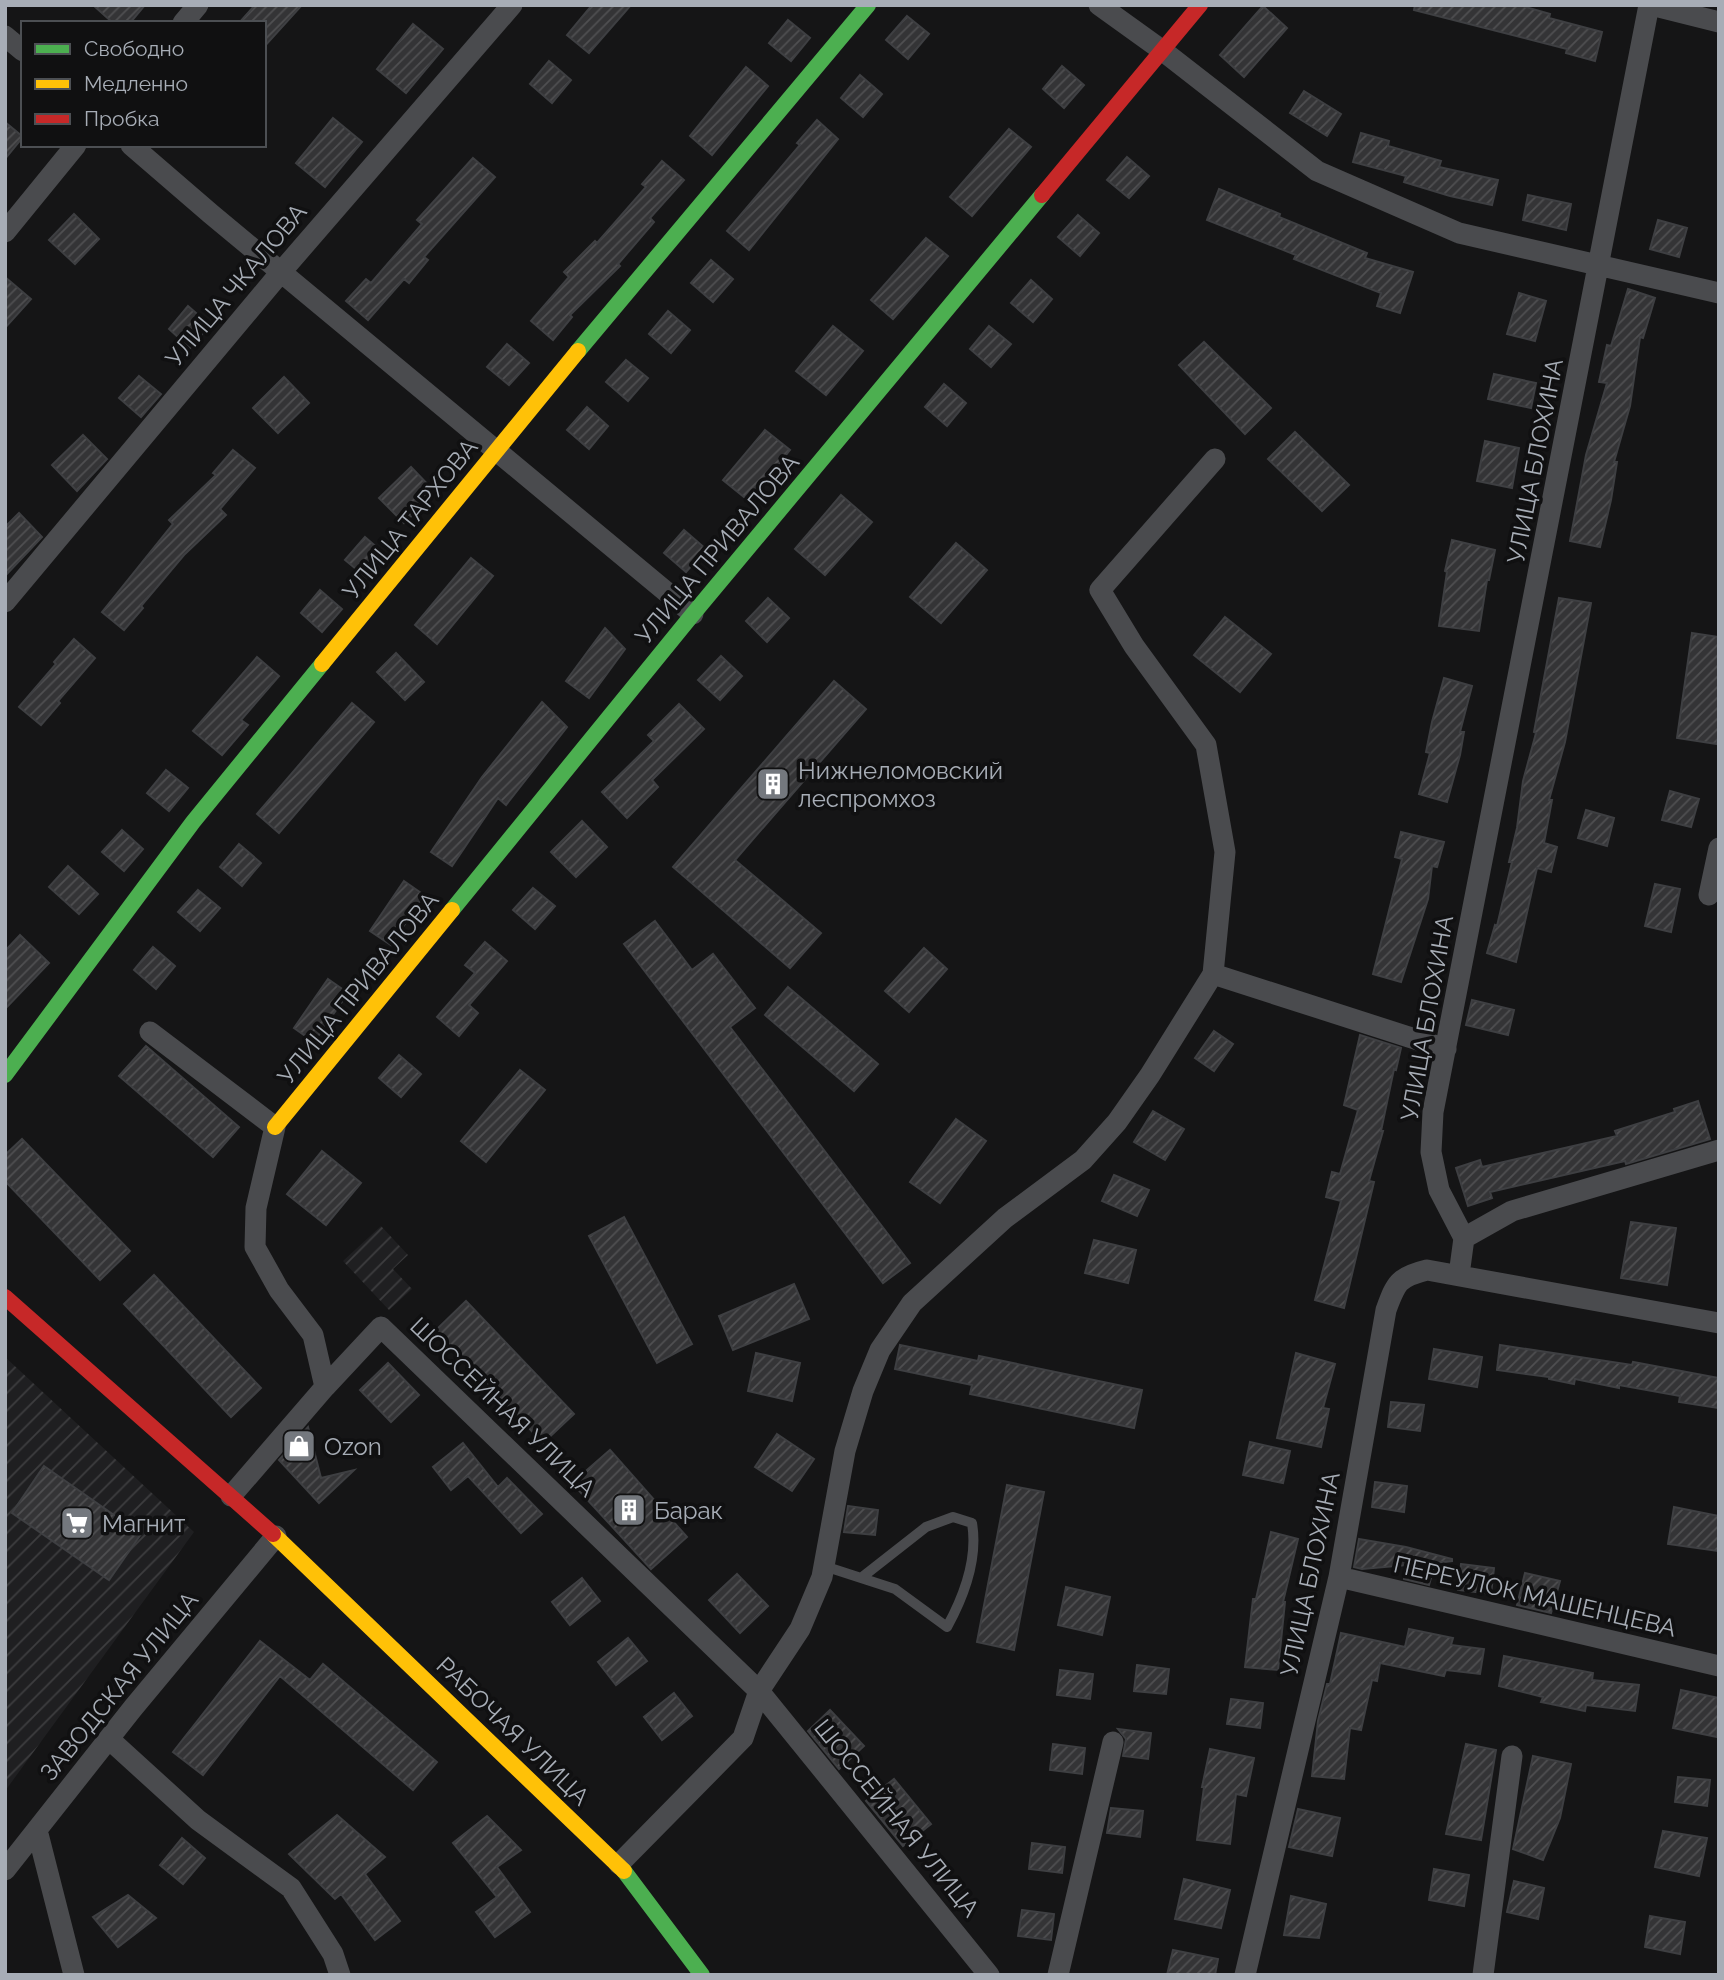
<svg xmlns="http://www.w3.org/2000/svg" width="1724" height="1980" font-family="Raleway,sans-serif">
	<defs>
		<pattern id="industrial-furrows" width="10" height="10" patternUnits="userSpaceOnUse" patternTransform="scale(1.75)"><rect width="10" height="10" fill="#1f1f21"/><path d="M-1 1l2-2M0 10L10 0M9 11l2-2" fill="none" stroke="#3d3d3f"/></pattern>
		<pattern id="building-hatch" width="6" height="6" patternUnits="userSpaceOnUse" patternTransform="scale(1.75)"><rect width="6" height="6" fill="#343436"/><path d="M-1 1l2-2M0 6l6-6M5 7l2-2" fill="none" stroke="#4f4f51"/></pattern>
	</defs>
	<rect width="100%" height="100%" fill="#151516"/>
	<path fill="url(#industrial-furrows)" d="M381,1226L408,1255L393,1269L412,1289L389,1310L343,1261Z
		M5,1357L194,1532L5,1791Z"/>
	<path fill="url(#building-hatch)" stroke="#3e3f42" stroke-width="2" d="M93,5H145L130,23H113Z
		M255,5H302L264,47V23H239Z
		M592,5H631L589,53L567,35Z
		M1415,5H1519L1550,14L1549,18L1602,32L1595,61L1566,53L1567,49L1414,10Z
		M1263,6L1287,28L1244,77L1220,55Z
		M907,16L929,34L908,59L886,40Z
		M788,20L810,38L791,61L769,43Z
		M413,24L443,49L406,93L377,69Z
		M549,61L571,80L552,103L530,84Z
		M1062,66L1084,85L1064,108L1043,89Z
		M746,67L768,86L712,155L690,136Z
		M860,75L882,94L863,117L841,98Z
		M1304,91L1341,114L1327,136L1290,113Z
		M333,118L362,142L325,187L296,163Z
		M817,120L838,139L749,250L727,231L800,145L797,143Z
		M5,122L23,137L5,159Z
		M1009,129L1031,147L972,216L950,197Z
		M1361,133L1389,141L1388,146L1441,161L1439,167L1498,180L1492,205L1450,196L1404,182L1406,176L1353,162Z
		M1127,157L1149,176L1129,198L1107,180Z
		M473,158L495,177L424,257L428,260L409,283L404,279L368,320L346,301L366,279L371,283L422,224L417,220Z
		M662,161L684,180L650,218L654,222L618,264L620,266L570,315L572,317L553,340L531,321L569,277L564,272L595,241L597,243L646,187L642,184Z
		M1219,189L1280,214L1279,217L1367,253L1365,258L1413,272L1400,313L1377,306L1381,293L1294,259L1296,255L1207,220Z
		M1528,195L1571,204L1566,230L1523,220Z
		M74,214L99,239L75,264L49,240Z
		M1078,215L1099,233L1080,256L1058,237Z
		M1658,220L1687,228L1679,257L1650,249Z
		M926,238L948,256L893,319L871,300Z
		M711,260L733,279L713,302L691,283Z
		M5,277L31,299L5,328Z
		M1031,280L1052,299L1033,322L1011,303Z
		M1628,289L1655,298L1643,338L1640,337L1630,406L1614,462H1617L1611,500L1600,547L1570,541L1586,455L1607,383L1599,382L1607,345L1611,346Z
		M1519,293L1546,301L1535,341L1507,334Z
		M188,306L210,325L190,348L169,329Z
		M668,311L690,330L671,353L649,334Z
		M833,326L863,351L826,395L796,371Z
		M989,326L1011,344L991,367L970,349Z
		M1204,342L1271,408L1245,434L1179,365Z
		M507,344L529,363L509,385L487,367Z
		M626,360L648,378L628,401L606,382Z
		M1494,374L1536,383L1531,408L1488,399Z
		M139,376L161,394L141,417L119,398Z
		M284,377L309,403L278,433L253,408Z
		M944,384L966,403L947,426L925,407Z
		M587,407L608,426L589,449L567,430Z
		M765,430L790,450L749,501L723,480Z
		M1295,432L1349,485L1322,511L1268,459Z
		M83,435L107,459L77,491L52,465Z
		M1485,441L1519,448L1512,488L1477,481Z
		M233,450L255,468L220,509L226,515L184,555L141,606L143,608L124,630L102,612L173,524L169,520L216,475L213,473Z
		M411,467L436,493L404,523L379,498Z
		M841,495L872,522L825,575L795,549Z
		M19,513L42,537L5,576V527Z
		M684,530L706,549L686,572L664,553Z
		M365,537L387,556L367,578L345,560Z
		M1452,540L1495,550L1489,580H1487L1479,631L1439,626L1447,572L1445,571Z
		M956,543L987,570L941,623L910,597Z
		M471,558L493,576L437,644L415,625Z
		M320,590L342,609L322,632L301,613Z
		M768,598L789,618L767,642L746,621Z
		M1559,598L1591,603L1565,742L1549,800H1552L1544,843L1557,847L1551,872L1537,868L1516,962L1487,953L1495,925L1497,926L1512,862H1509L1517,828L1523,781L1536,733L1534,732Z
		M1225,617L1271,654L1240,692L1194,655Z
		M605,628L625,649L589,698L566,681Z
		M1692,633L1719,637V729L1717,744L1677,738Z
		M74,639L95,658L58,701L60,703L41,725L19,707L56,664L54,662Z
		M396,653L424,682L405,700L377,672Z
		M721,656L742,676L720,700L698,680Z
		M257,657L279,676L241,720L248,725L222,755L193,731Z
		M1444,678L1472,686L1460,732H1464L1460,755L1447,802L1419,794L1430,753L1426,752L1432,722Z
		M834,681L866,709L735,860L821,933L790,968L673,867Z
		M542,702L567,727L506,805L498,798L452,866L431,852L482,777Z
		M352,703L374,722L279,833L257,814Z
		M679,704L704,729L652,780L658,787L627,818L602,792L654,741L648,735Z
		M166,770L188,788L169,811L147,793Z
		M1670,791L1699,799L1691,827L1662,820Z
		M1586,810L1614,818L1607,846L1578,838Z
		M582,821L607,847L576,877L551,852Z
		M122,830L143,849L124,871L102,852Z
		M1401,832L1444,842L1437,867L1432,866L1428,899L1401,982L1373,974L1402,859L1395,857Z
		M239,844L261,863L242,886L220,867Z
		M68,866L98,894L79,914L49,887Z
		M404,881L424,895L391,945L370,931Z
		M1655,884L1680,889L1671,932L1645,926Z
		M533,888L555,906L535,929L513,910Z
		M198,890L220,908L200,931L178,912Z
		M655,921L692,970L713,954L755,1008L730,1027L910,1263L883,1283L624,944Z
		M20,935L49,963L5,1009V951Z
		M485,942L507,961L469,1005L478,1013L459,1036L437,1017L475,973L465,965Z
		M153,947L175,966L156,989L134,970Z
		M924,948L947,969L909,1012L885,991Z
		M328,979L348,993L314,1042L294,1028Z
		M788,987L878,1064L854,1091L765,1015Z
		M1472,1000L1514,1010L1508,1035L1466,1025Z
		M1214,1031L1233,1044L1214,1071L1195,1058Z
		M1360,1035L1401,1048L1396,1070L1394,1069L1381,1131H1383L1369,1181L1374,1182L1344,1308L1315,1300L1341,1201L1326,1197L1332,1172L1340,1174L1358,1110L1344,1105Z
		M146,1046L239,1127L213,1157L119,1076Z
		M399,1055L421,1074L401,1097L379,1078Z
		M520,1070L545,1090L486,1162L461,1141Z
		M1698,1101L1710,1139L1626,1164L1625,1161L1490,1192L1492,1198L1468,1206L1456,1168L1480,1160L1482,1167L1617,1136L1615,1131L1675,1112L1674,1109Z
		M1153,1111L1184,1129L1165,1160L1134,1142Z
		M956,1119L986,1141L940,1203L910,1182Z
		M22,1139L130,1251L100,1280L5,1181V1155Z
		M322,1151L361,1183L326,1225L287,1194Z
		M1114,1175L1149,1190L1137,1216L1102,1201Z
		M624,1217L692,1344L657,1363L589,1236Z
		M1631,1222L1676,1228L1667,1285L1621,1278Z
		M1094,1240L1136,1250L1128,1283L1085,1273Z
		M154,1275L261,1388L231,1417L124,1304Z
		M794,1284L809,1319L733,1350L719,1316Z
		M466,1301L574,1414L543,1443L436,1330Z
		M900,1345L978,1361L979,1356L1142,1390L1134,1428L970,1394L972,1385L895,1369Z
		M1500,1345L1632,1365L1633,1362L1719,1378V1408L1679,1402L1680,1396L1619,1385V1388L1575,1379L1574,1384L1549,1379V1377L1497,1370Z
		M1434,1349L1482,1357L1477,1387L1429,1379Z
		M756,1353L800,1363L792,1401L748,1391Z
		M1296,1353L1335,1364L1323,1408L1329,1409L1321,1447L1277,1438Z
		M388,1363L419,1395L391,1422L360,1390Z
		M1391,1402L1424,1405L1420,1431L1388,1427Z
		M308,1427L321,1478L354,1470L319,1503L279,1460Z
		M777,1434L814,1459L792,1491L755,1467Z
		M1250,1442L1290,1451L1283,1483L1243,1475Z
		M463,1443L498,1487L507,1478L542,1514L521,1533L468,1476L451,1490L433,1467Z
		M610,1450L687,1537L651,1569L572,1483Z
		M44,1466L141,1534L109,1580L12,1513Z
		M1375,1482L1407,1486L1404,1512L1372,1507Z
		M1007,1485L1044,1492L1014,1650L977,1642Z
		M848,1506L878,1510L875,1535L844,1532Z
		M1674,1507L1719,1516V1551L1668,1544Z
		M1271,1532L1298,1539L1283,1602H1285L1278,1670L1245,1667L1253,1599H1256Z
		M1359,1539L1406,1547L1452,1559V1561L1435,1563L1429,1585L1404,1579L1407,1565L1362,1569L1354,1567Z
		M1461,1564L1494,1568L1491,1594L1458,1590Z
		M1525,1573L1560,1581L1551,1613L1517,1605Z
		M737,1574L768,1606L740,1633L709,1600Z
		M582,1578L600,1601L570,1625L552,1602Z
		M1066,1587L1110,1597L1102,1635L1058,1625Z
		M1409,1629L1453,1638L1451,1645L1484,1649L1480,1674L1446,1670L1444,1676L1380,1663L1377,1681L1372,1680L1361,1730L1350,1728L1344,1779L1312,1776L1318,1721L1327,1684H1330L1341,1633L1405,1647Z
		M628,1638L647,1661L616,1685L598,1662Z
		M260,1641L310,1680L323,1664L437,1762L413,1790L280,1676L203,1775L173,1752Z
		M1504,1656L1593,1673L1592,1680L1639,1685L1635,1711L1586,1705L1585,1711L1541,1702L1543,1697L1499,1686Z
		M1137,1665L1169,1669L1166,1694L1134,1691Z
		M1060,1670L1093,1674L1090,1699L1057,1695Z
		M1681,1690L1719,1698L1717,1737L1673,1728Z
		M674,1693L692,1716L662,1740L644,1717Z
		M1231,1699L1263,1703L1260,1728L1227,1724Z
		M830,1710L864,1746L839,1769L808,1731Z
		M1118,1729L1151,1733L1148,1759L1123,1756L1126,1739Z
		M1053,1744L1085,1748L1082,1774L1050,1770Z
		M1466,1744L1496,1750L1481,1840L1446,1834Z
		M1210,1749L1254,1758L1246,1796L1236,1794L1230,1844L1197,1840L1204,1787H1202Z
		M1533,1756L1571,1764L1560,1818L1543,1860L1513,1849Z
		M1678,1777L1710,1780L1707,1806L1675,1802Z
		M894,1779L931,1824L903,1846L866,1801Z
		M1111,1808L1143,1811L1140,1837L1107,1833Z
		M1298,1809L1340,1818L1332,1856L1289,1847Z
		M337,1815L385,1857L365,1874L400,1921L375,1940L341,1894L335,1899L289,1854Z
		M487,1816L521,1850L497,1867L530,1912L495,1937L476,1912L497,1897L453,1843Z
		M1663,1831L1707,1838L1699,1876L1655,1867Z
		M182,1838L205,1858L183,1884L160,1865Z
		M1032,1843L1065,1847L1062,1873L1029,1869Z
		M1434,1869L1469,1875L1464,1906L1429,1900Z
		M1184,1879L1230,1890L1221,1928L1175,1919Z
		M1514,1881L1544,1888L1538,1919L1507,1912Z
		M128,1895L156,1918L118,1947L93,1917Z
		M1291,1896L1326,1904L1319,1938L1284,1935Z
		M1022,1910L1054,1914L1051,1940L1018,1936Z
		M1650,1916L1685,1922L1680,1954L1645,1947Z
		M1173,1950L1218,1959L1215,1975H1167Z"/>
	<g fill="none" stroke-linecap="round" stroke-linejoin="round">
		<path stroke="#4a4b4e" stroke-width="10" d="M824,1566L895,1589L947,1627C964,1596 978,1558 972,1523L953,1517L926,1527L861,1578"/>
		<path stroke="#4a4b4e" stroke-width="21" d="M1099,5L1163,51L1317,171L1459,233L1719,293
			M1651,5L1719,22
			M183,23L198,5
			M5,36L23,51
			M131,145L211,214L693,614
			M5,232L76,145
			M5,602L281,272L512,5
			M1709,895L1719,848
			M1213,974L1225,852L1206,745L1134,646L1100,590L1215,459
			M150,1032L275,1127L256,1208L255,1247L279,1290L313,1335L325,1387
			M1464,1238L1512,1211L1719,1150
			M1459,1275L1464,1238L1439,1190L1431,1152L1433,1112L1649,5
			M231,1496L325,1387L381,1327L759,1691L989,1975
			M1339,1577L1719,1666
			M109,1739L198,1820L291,1888L333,1954L340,1975
			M37,1830L74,1975
			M619,1864L743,1738L759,1691L800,1629L822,1577L845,1451L863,1391L880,1350L912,1303L1005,1218L1083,1160L1117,1122L1150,1075L1213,974L1446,1049
			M5,1870L133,1708L276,1536
			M1058,1975L1113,1742
			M1245,1975L1339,1577L1386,1310C1396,1283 1398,1277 1427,1270L1719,1323
			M1483,1975L1512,1756"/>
		<path stroke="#4caf50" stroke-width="16" d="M578,351L868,5
			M452,910L693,614L1042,195
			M5,1075L193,822L322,664
			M624,1871L702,1975"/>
		<path stroke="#ffc107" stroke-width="16" d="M322,664L578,351
			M275,1127L452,910
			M273,1534L624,1871"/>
		<path stroke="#c62828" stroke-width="16" d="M1042,195L1200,5
			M5,1297L273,1534"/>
	</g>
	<defs>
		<symbol id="building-square" viewBox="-11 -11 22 22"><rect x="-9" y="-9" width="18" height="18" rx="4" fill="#74787e" stroke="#101011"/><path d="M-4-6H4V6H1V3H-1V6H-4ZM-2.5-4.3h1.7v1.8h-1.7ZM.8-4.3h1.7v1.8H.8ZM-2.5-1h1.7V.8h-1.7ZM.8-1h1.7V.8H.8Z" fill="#fff"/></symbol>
		<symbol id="shop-square" viewBox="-11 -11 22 22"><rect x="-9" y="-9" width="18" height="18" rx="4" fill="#74787e" stroke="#101011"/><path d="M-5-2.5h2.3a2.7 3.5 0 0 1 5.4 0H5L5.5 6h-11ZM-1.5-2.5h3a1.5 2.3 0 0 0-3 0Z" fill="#fff"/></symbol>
		<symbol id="supermarket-square" viewBox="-11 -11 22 22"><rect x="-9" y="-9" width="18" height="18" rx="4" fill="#74787e" stroke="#101011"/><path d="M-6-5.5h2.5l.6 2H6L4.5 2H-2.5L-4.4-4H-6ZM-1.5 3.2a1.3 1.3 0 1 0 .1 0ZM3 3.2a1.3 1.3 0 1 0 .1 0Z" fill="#fff"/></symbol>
	</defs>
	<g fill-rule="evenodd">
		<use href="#building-square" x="754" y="765" width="38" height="38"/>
		<use href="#shop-square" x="280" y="1427" width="38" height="38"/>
		<use href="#building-square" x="610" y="1491" width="38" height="38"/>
		<use href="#supermarket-square" x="58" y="1504" width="38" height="38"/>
	</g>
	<g text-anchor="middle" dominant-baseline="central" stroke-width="7" stroke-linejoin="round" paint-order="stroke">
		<g font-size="24" fill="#a7adb6" stroke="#101011">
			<text transform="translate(236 285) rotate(-50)">УЛИЦА ЧКАЛОВА</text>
			<text transform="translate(1535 461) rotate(-79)">УЛИЦА БЛОХИНА</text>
			<text transform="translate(410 519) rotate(-51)">УЛИЦА ТАРХОВА</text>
			<text transform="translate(717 549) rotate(-50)">УЛИЦА ПРИВАЛОВА</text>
			<text transform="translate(358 988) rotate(-51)">УЛИЦА ПРИВАЛОВА</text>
			<text transform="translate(1427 1018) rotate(-80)">УЛИЦА БЛОХИНА</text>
			<text transform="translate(503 1407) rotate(44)">ШОССЕЙНАЯ УЛИЦА</text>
			<text transform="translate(1310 1574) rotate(-78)">УЛИЦА БЛОХИНА</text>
			<text transform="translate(1535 1596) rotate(13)">ПЕРЕУЛОК МАШЕНЦЕВА</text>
			<text transform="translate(119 1686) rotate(-51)">ЗАВОДСКАЯ УЛИЦА</text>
			<text transform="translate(513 1731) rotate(44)">РАБОЧАЯ УЛИЦА</text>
			<text transform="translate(897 1818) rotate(51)">ШОССЕЙНАЯ УЛИЦА</text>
		</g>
		<g font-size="24" fill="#a7adb6" stroke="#101011" text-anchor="start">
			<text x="798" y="770">Нижнеломовский<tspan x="798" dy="28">леспромхоз</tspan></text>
			<text x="324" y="1446">Ozon</text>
			<text x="654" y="1510">Барак</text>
			<text x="102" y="1523">Магнит</text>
		</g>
	</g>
	<rect width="1724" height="1980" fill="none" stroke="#a7adb6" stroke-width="14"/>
	<rect x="21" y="21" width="245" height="126" fill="#101011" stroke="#4c4f53" stroke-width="2"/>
	<rect x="35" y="44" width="35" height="10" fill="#4caf50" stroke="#4c4f53" stroke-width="2"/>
	<text x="84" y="56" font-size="21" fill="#a7adb6">Свободно</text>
	<rect x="35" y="79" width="35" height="10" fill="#ffc107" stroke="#4c4f53" stroke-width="2"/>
	<text x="84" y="91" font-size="21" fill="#a7adb6">Медленно</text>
	<rect x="35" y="114" width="35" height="10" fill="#c62828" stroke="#4c4f53" stroke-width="2"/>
	<text x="84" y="126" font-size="21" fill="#a7adb6">Пробка</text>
</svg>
